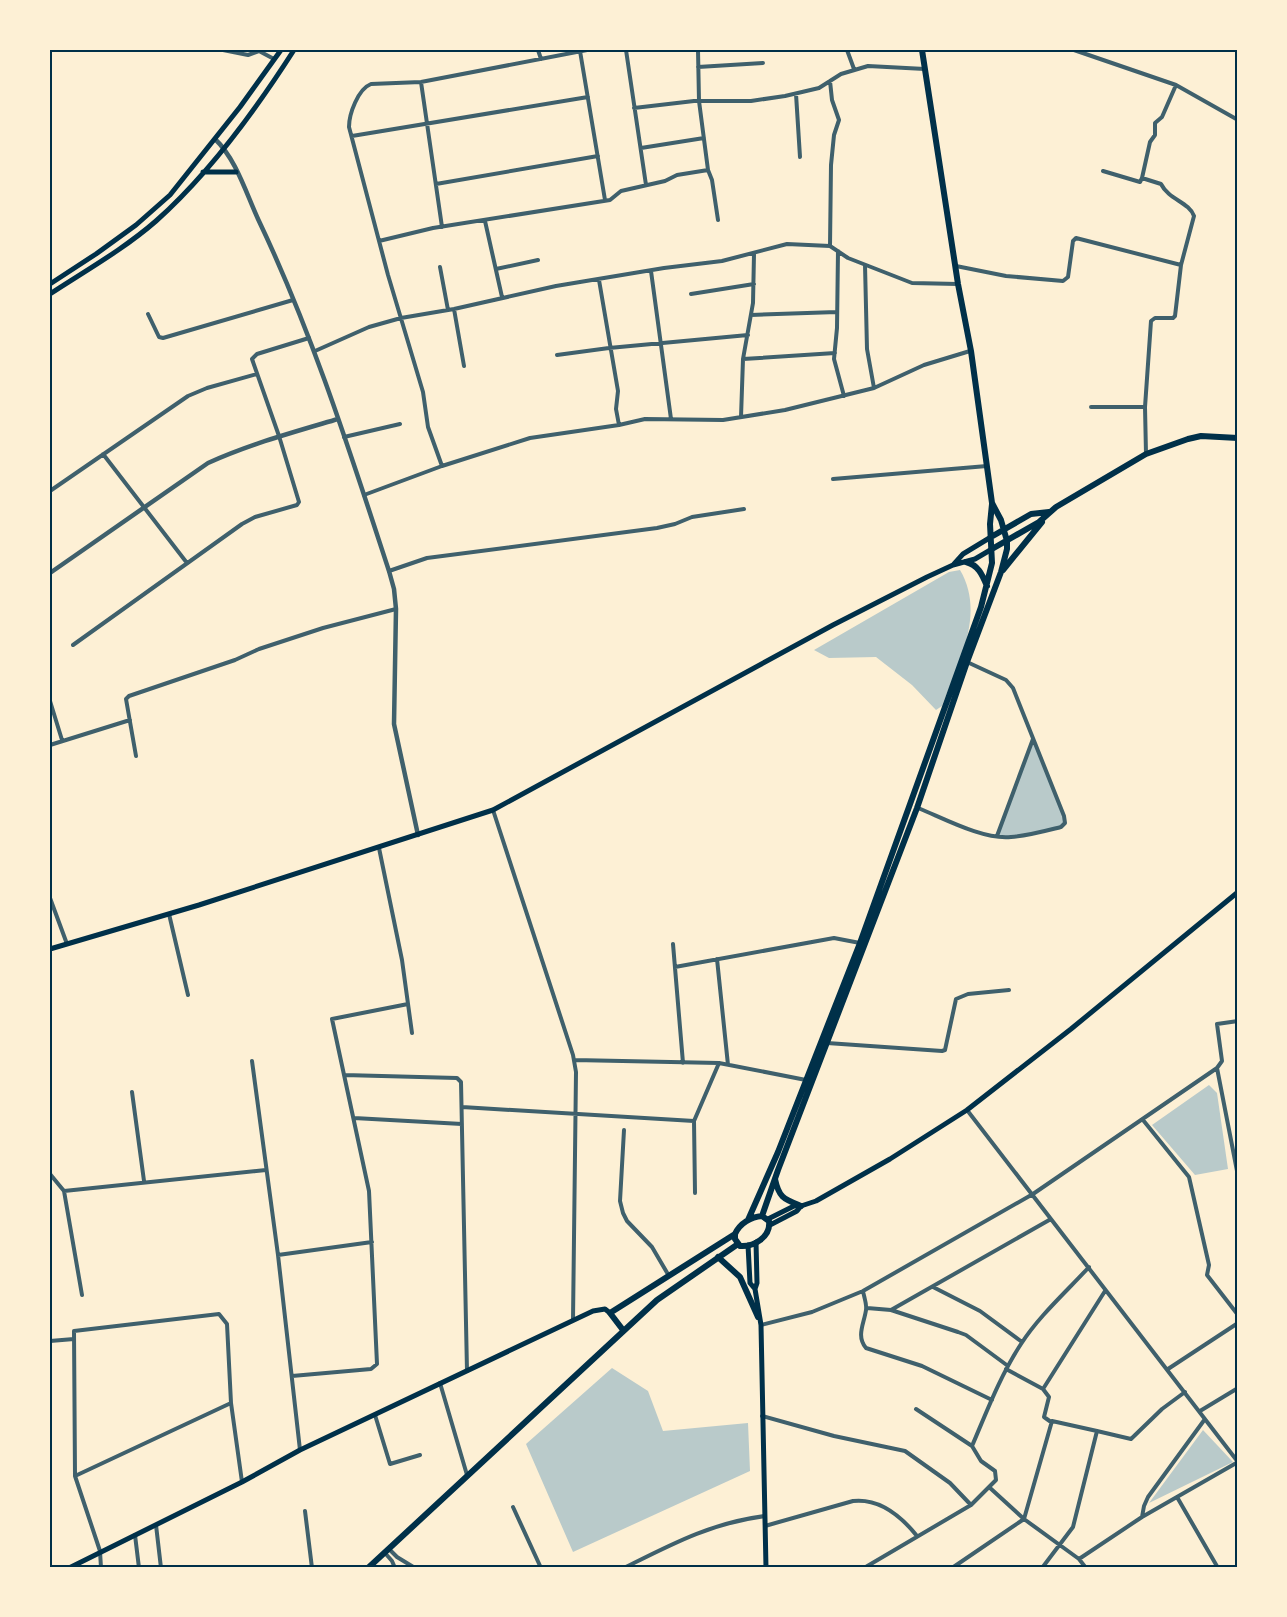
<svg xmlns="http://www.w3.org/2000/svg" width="1287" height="1617" font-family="'DejaVu Sans',sans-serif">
	<rect width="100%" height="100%" fill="#fdf0d5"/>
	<path fill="#b9caca" d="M960,570C986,614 958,663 942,706L936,710L912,685L876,657L829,658L814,650L949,572Z
		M1033,739L1065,820L1061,827L1009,838L997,836Z
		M1209,1085L1217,1093L1228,1169L1195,1175L1152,1125Z
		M612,1368L648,1391L663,1431L748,1423L750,1471L573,1552L526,1444Z
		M1203,1430L1233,1462L1149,1503Z"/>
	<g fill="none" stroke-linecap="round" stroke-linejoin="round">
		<path stroke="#3f606c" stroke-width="4" d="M223,50L248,55L259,51L274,59
			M538,50L541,59
			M626,50L646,185
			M698,50L699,101L708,170L712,180L718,220
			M847,50L854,69
			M1074,50L1176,85L1238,120
			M580,51L605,200
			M698,67L763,63
			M421,82L442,227
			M796,94L800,157
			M634,108L694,101H751L785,96L819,88L841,74L868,66L925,69
			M352,136L588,97
			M641,148L704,138
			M1103,171L1140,182L1142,178L1161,184C1169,200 1189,202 1194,216L1181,265L1175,316L1173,318H1155L1151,321L1145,407L1146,454
			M1142,178L1150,142L1155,135V123L1162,117L1176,85
			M436,184L598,156
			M485,221L502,297
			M379,241L433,228L610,200L621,191L665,181L677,175L708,170
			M830,246L831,165L834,135L839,120L832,100L830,81
			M838,251L837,328L834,359L844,396
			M865,265L867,349L874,388
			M956,266L1006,276L1063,281L1068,277L1073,241L1076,238L1181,265
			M440,267L448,310
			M496,269L538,260
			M651,271L671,419
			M599,280L618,391L616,409L619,425
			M691,294L754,284
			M454,309L464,366
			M148,314L159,337L163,338L293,300
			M751,315L837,312
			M315,351L369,327L401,318L454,309L556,286L664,268L722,261L787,244L830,246L848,258L912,283L958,284
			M557,355L609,348L748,335
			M743,359L835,353
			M1091,407H1145
			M741,417L743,359L753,303L754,254
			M344,437L400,424
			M103,454L187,563
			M442,466L428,427L423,392L388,275L349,127C349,114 358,89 371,84L421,82L587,50
			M833,479L987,466
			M50,491L188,396L207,388L257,374
			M364,495L442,466L530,438L619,425L645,419L723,420L785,410L874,388L924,365L970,351
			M389,571L427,558L657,528L675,524L692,517L744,509
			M73,645L242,524L255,517L297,505L299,502L279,436L252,359L257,354L309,338
			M50,701L62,740
			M50,745L130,720
			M136,756L126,699L129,696L235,660L259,649L323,628L396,609
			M918,808C943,818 983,840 1011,837C1027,836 1045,831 1061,827L1065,823L1064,816L1013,688L1006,680L967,662
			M493,810L573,1055L576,1072L573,1320
			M997,836L1033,739
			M379,848L402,960L412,1033
			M50,898L67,944
			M169,914L188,995
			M673,944L683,1063
			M717,959L728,1065
			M675,967L834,938L860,943
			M1238,1021L1217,1024L1222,1061L1217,1068L1238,1176
			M827,1043L942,1051L945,1050L956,999L968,994L1009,990
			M574,1060L719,1063L806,1080
			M252,1061L278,1255L300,1450
			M344,1075L457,1078L461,1082L467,1371
			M132,1092L144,1181
			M462,1107L694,1121
			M967,1110L1238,1462
			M354,1118L462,1124
			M1143,1120L1189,1177L1209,1265L1207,1275L1238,1315
			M624,1130L620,1201L623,1213L627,1221L652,1247L669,1276
			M50,1174L64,1191L82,1295
			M64,1191L266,1170
			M695,1193L694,1121L719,1063
			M278,1255L372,1242
			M933,1287L980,1311L1022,1342
			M863,1291C864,1297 867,1304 866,1310C864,1324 856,1336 866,1348L922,1366L992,1400
			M867,1308L891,1310L958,1332L966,1335L1008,1366
			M891,1310L1051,1219
			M761,1325L812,1312L863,1291L1033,1194L1217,1068
			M50,1341L74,1339
			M1006,1369L1043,1389
			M1168,1369L1238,1323
			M292,1376L371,1369L377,1364L369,1191L332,1019L408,1004
			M440,1383L467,1475
			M916,1409L972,1446C987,1411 1000,1376 1021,1344C1039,1316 1066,1292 1089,1267
			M1200,1411L1238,1388
			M375,1415L390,1464L420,1455
			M762,1416L834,1436L905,1451L950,1483L971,1505
			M1051,1422L1044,1417L1049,1397L1043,1389L1105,1291
			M75,1476L231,1403
			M989,1487L1024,1519L1079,1559L1086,1568
			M1177,1497L1218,1568
			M513,1507L541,1568
			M305,1511L312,1568
			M1142,1517L1144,1506L1148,1497L1205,1419
			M156,1525L161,1568
			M765,1526L853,1501C880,1498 901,1516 917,1536
			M135,1535L139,1568
			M389,1549L397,1557L415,1568
			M385,1553L392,1561L395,1568
			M1079,1559L1142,1517L1238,1462
			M101,1568L100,1551L75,1476L74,1331L219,1314L227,1324L231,1403L242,1482
			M293,1568L295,1567
			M624,1568C672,1544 711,1523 765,1516
			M864,1568L971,1505L996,1480L995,1471L981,1461L972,1446
			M952,1568L1024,1519L1052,1421L1097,1431
			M1042,1568L1073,1527L1097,1431L1131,1439L1162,1409L1185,1392"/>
		<path stroke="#3f606c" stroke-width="4.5" d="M215,139C236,159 246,193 258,219C312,332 350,452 389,571L394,589L396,609L394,724L418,835
			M50,573L208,463C250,444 294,432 338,419"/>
		<path stroke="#003049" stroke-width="5" d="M203,172H236
			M50,284L96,254L136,225L170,195L240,107L281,50
			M50,294C85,271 124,249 156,221C210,173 255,111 294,50
			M954,564L963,554L991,537
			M50,949L199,905L493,810L833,625L927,577L953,565L975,559L992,549
			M768,1219L794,1206H801L816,1201L890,1159L967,1110L1071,1029L1238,892
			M770,1225L797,1211L801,1206
			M756,1242L757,1283L755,1289L761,1325L766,1568
			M748,1245L750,1283L755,1289
			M69,1568L242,1482L300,1450L593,1311L605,1309L610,1313"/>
		<path stroke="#003049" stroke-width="6" d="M991,537L1031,514L1049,512
			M992,549L1039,522L1056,507L1146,454L1188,439L1201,436L1238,438
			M966,562C978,565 982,574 987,586
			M1003,570L1042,522
			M775,1179C779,1198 784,1199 801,1206
			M762,1216L778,1170L917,808L967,662L1001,572L1007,549V541L1001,520L992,503L971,351L958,284L922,50
			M748,1220L778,1152L860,943L981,607L992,563L990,524L992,504
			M718,1257L740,1277L758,1317
			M623,1330L610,1313L735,1234C740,1223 751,1217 762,1216L769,1221C771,1237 754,1247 740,1246L735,1239V1234
			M368,1568L657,1300L738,1244"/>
	</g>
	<rect width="1287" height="1617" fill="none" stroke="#fdf0d5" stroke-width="102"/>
	<rect x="51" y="51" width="1185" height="1515" fill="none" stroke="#003049" stroke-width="2"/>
</svg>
